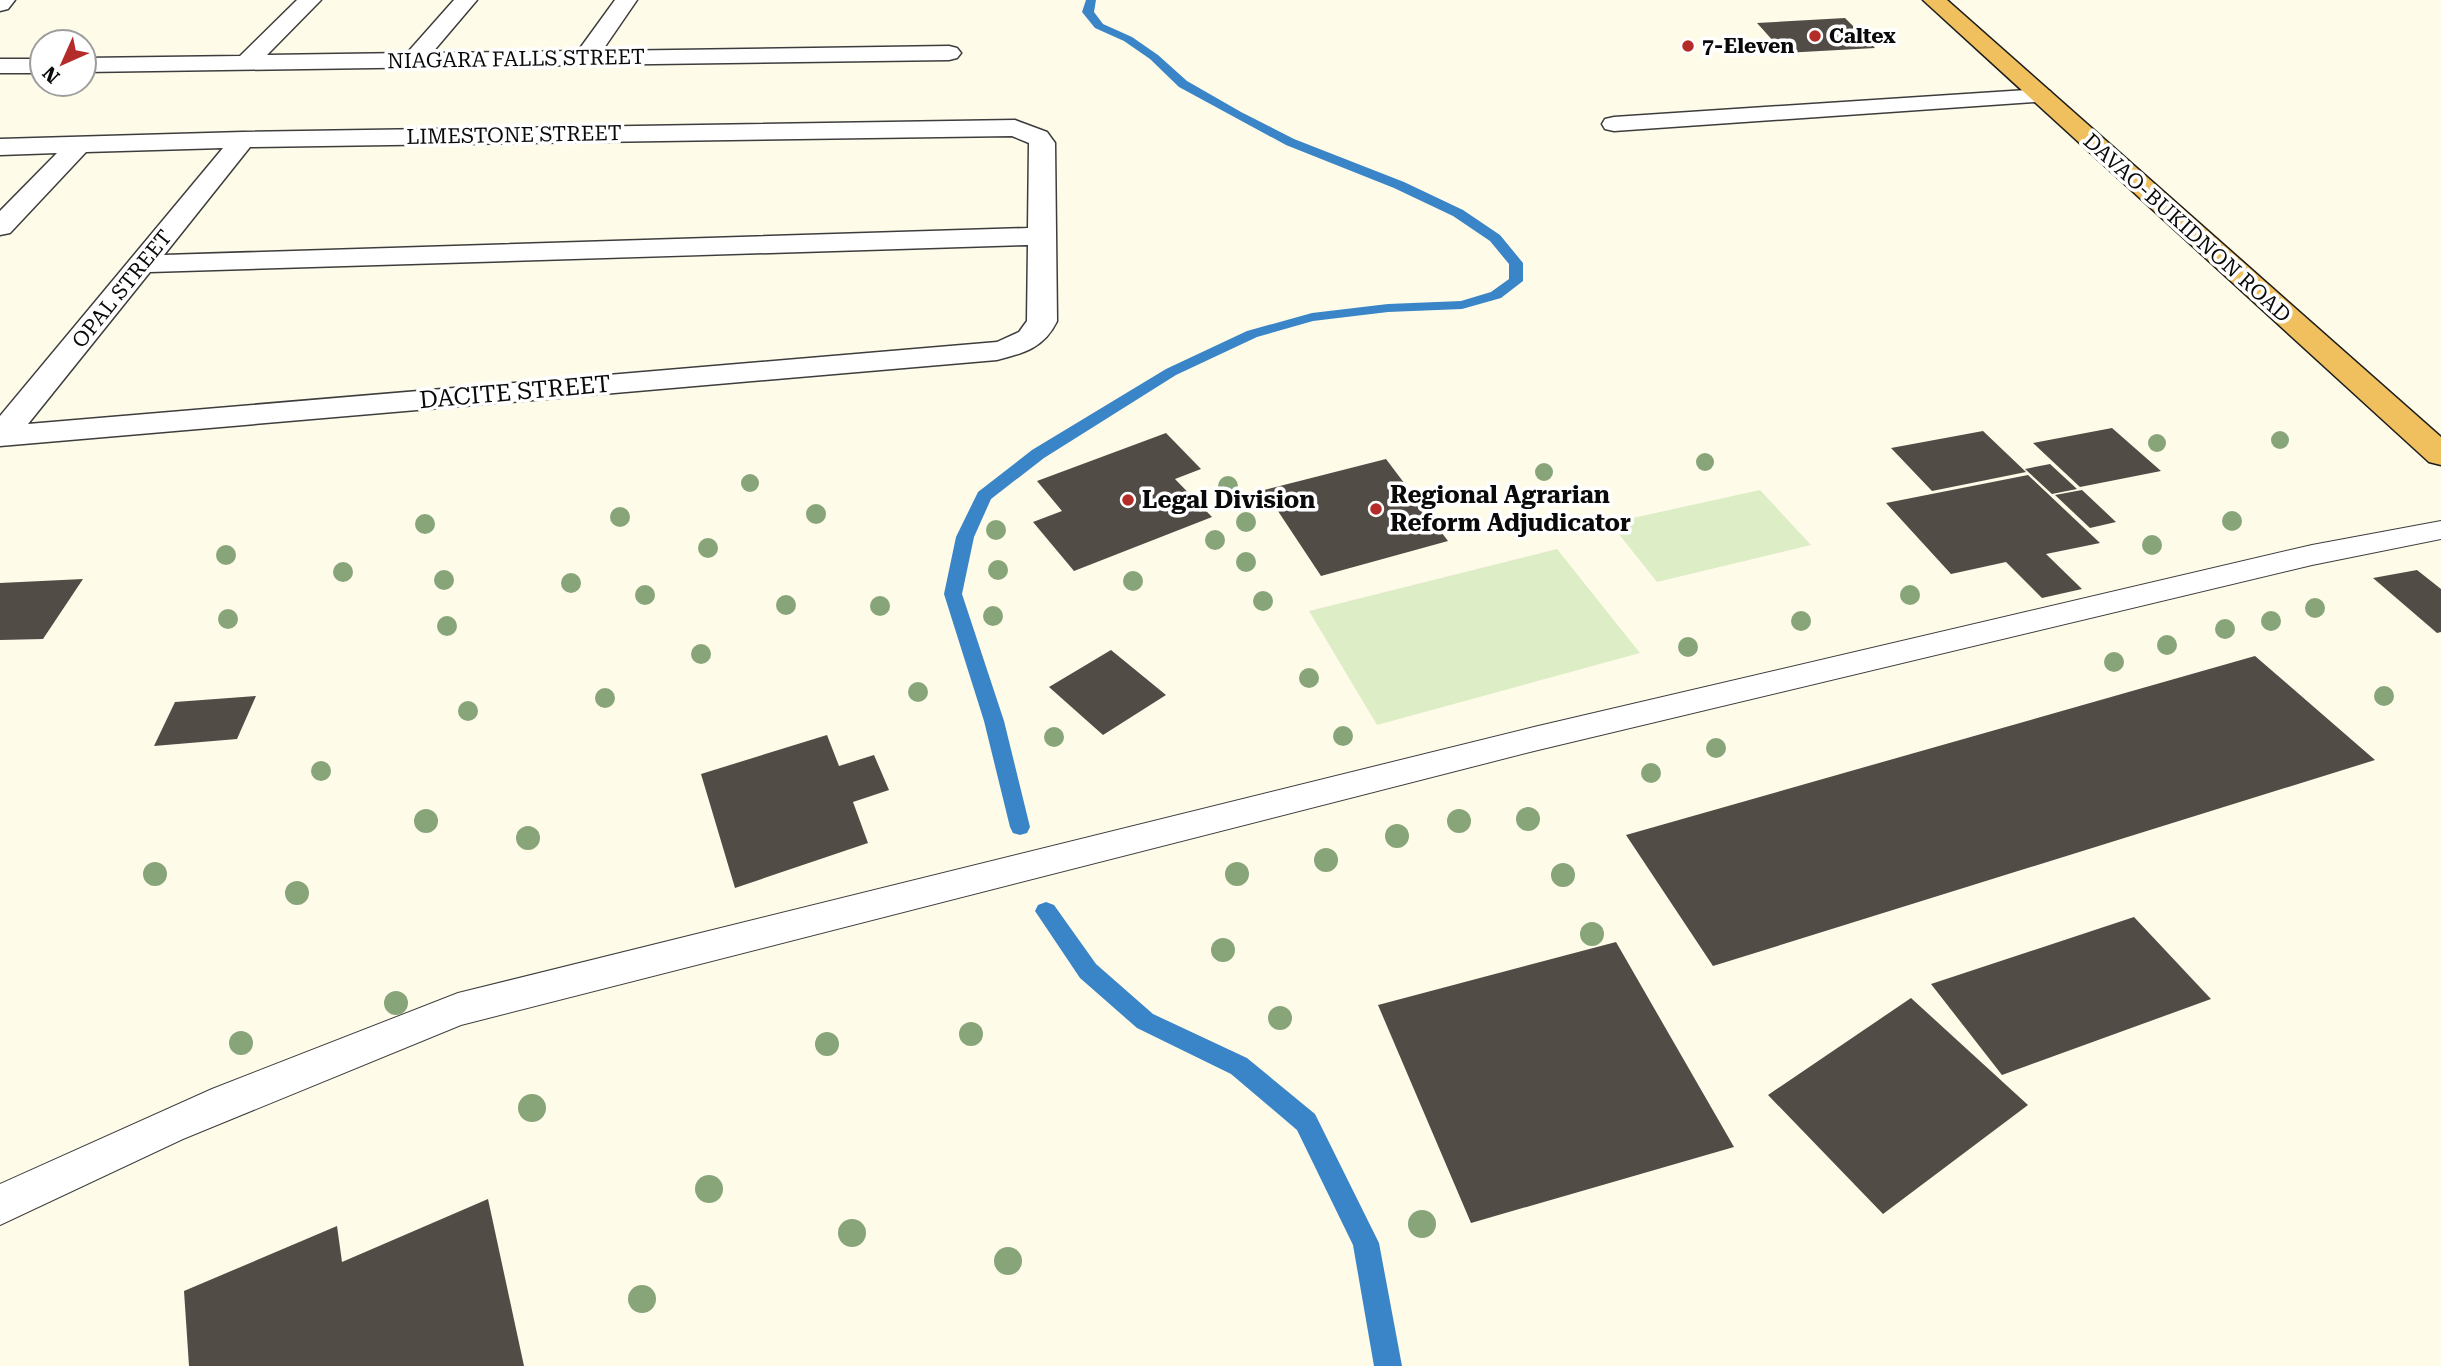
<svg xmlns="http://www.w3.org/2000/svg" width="2441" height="1366" font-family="'Roboto Serif',serif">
	<rect width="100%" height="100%" fill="#fefbe9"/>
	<path fill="#ddeec6" d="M1760,490L1811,545L1657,582L1610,523Z
		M1557,549L1640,653L1377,725L1309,611Z"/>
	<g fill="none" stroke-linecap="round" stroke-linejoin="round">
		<path fill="#3a85c7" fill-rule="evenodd" d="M1086,0H1096L1094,12L1103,24L1132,37L1158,55L1187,81L1241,112L1294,139L1404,182L1463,210L1500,235L1523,263V281L1501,298L1462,309L1388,312L1313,321L1257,337L1176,375L1044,458L991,499L974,537L962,594L1004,721L1030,827L1027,833L1020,835L1013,833L1010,827L984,721L944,594L956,537L978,492L1032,450L1166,369L1247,331L1312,313L1388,304L1461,301L1491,292L1509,279V264L1490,241L1453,216L1394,188L1286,145L1179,87L1150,59L1124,41L1095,28L1082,12Z
			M1046,902L1054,905L1096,964L1153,1014L1247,1058L1315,1114L1379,1243L1402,1366H1374L1353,1245L1297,1130L1231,1074L1137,1028L1080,978L1035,911L1038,905Z"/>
	</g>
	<path fill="#524c47" d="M1845,18L1875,48L1784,53L1757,23Z
		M2112,428L2161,471L2080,487L2033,443Z
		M1983,431L2026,472L1932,491L1891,448Z
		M1166,433L1201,469L1175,479L1212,517L1074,571L1033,522L1062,511L1037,481Z
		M1386,459L1448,541L1321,576L1264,490Z
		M2050,464L2077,489L2052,494L2025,469Z
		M2028,475L2100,543L2046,554L2082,589L2042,598L2006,562L1951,574L1886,503Z
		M2082,490L2116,522L2090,528L2055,495Z
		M2417,570L2441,589V632L2437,633L2373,578Z
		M83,579L43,639L0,640V583Z
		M1111,650L1166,695L1103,735L1049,687Z
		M2255,656L2375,760L1713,966L1626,835Z
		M256,696L237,739L154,746L175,702Z
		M827,735L839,766L874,755L889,790L853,802L868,843L735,888L701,774Z
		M2134,917L2211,999L2002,1075L1931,984Z
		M1616,942L1734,1147L1471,1223L1378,1005Z
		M1911,998L2028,1105L1883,1214L1768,1095Z
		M488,1199L524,1366H189L184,1291L337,1226L342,1262Z"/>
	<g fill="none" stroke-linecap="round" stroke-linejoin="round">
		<defs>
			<path id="service" d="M2441,521V539L2312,565L1534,751L461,1025L183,1139L0,1225V1184L212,1089L458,993L1534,727L2312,545Z"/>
			<path id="minor" d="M0,0H15L8,9L0,11Z
				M297,0H321L267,55L407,53L454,0H477L432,53L578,51L615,0H637L602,51L949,46L957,48L961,53L957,58L949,60L84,72V58L240,56Z
				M0,59H42V73H0Z
				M2041,89L2050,91L2053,96L2050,101L1614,131L1605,129L1602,124L1605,119L1614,117Z
				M1015,120L1047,132L1055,143L1057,321C1044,348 1024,353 997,360L0,446V416L223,148L86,152L10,233L0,235V211L57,153L0,155V139L243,132ZM1012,136L1029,143L1028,228L164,255L250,147ZM1028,245L1027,321L1019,332L997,342L28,424L150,272Z"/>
			<path id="trunk" d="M1923,0H1947L2441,437V465L2429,462Z"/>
		</defs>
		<use href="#service" stroke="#3d3d3d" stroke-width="2"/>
		<use href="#minor" stroke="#3d3d3d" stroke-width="3"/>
		<use href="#trunk" stroke="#1b1b1b" stroke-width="3"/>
		<use href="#service" fill="#fff" fill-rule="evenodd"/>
		<use href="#minor" fill="#fff" fill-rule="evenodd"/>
		<use href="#trunk" fill="#f0c05e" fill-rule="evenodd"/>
	</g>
	<g fill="#88a57a">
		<circle cx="2280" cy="440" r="9"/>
		<circle cx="2157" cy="443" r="9"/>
		<circle cx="1705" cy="462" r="9"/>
		<circle cx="1544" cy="472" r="9"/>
		<circle cx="750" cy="483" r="9"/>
		<circle cx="1228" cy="486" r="10"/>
		<circle cx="816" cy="514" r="10"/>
		<circle cx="620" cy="517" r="10"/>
		<circle cx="2232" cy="521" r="10"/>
		<circle cx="1246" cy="522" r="10"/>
		<circle cx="425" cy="524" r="10"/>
		<circle cx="996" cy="530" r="10"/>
		<circle cx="1215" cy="540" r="10"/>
		<circle cx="2152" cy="545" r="10"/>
		<circle cx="708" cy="548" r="10"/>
		<circle cx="226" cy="555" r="10"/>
		<circle cx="1246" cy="562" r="10"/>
		<circle cx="998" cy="570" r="10"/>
		<circle cx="343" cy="572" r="10"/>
		<circle cx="444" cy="580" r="10"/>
		<circle cx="1133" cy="581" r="10"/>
		<circle cx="571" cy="583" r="10"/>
		<circle cx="645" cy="595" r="10"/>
		<circle cx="1910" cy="595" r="10"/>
		<circle cx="1263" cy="601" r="10"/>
		<circle cx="786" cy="605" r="10"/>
		<circle cx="880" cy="606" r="10"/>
		<circle cx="2315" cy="608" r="10"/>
		<circle cx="993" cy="616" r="10"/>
		<circle cx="228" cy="619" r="10"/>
		<circle cx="1801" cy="621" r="10"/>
		<circle cx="2271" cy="621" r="10"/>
		<circle cx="447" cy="626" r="10"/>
		<circle cx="2225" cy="629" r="10"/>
		<circle cx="2167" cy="645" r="10"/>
		<circle cx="1688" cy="647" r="10"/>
		<circle cx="701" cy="654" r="10"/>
		<circle cx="2114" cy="662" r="10"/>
		<circle cx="1309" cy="678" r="10"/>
		<circle cx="918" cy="692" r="10"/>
		<circle cx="2384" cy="696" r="10"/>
		<circle cx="605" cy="698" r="10"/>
		<circle cx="468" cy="711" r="10"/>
		<circle cx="1343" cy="736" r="10"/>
		<circle cx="1054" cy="737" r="10"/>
		<circle cx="1716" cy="748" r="10"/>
		<circle cx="321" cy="771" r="10"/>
		<circle cx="1651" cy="773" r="10"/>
		<circle cx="1528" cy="819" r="12"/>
		<circle cx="426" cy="821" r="12"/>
		<circle cx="1459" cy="821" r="12"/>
		<circle cx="1397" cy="836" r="12"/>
		<circle cx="528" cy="838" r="12"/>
		<circle cx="1326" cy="860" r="12"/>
		<circle cx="155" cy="874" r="12"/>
		<circle cx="1237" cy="874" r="12"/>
		<circle cx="1563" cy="875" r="12"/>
		<circle cx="297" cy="893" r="12"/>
		<circle cx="1592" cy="934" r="12"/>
		<circle cx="1223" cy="950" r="12"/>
		<circle cx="396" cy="1003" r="12"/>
		<circle cx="1280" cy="1018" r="12"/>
		<circle cx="971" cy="1034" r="12"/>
		<circle cx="241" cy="1043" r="12"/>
		<circle cx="827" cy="1044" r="12"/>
		<circle cx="532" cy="1108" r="14"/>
		<circle cx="709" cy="1189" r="14"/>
		<circle cx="1422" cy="1224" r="14"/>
		<circle cx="852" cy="1233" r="14"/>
		<circle cx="1008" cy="1261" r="14"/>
		<circle cx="642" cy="1299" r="14"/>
	</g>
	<g fill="#b32c2a" stroke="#fff" stroke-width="2.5">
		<circle cx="1815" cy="36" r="7"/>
		<circle cx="1688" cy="46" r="7"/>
		<circle cx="1128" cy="500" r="7"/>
		<circle cx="1376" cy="509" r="7"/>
	</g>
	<g text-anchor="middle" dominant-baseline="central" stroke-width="7" stroke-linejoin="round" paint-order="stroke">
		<g font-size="21" font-weight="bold" fill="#0a0a0a" stroke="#fff" text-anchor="start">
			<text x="1829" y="36">Caltex</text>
			<text x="1702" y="46">7-Eleven</text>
		</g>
		<g font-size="21" fill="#0a0a0a" stroke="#fff">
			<text transform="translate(516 59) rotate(-1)">NIAGARA FALLS STREET</text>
			<text transform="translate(514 135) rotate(-1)">LIMESTONE STREET</text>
			<text transform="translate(2187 228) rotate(42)">DAVAO-BUKIDNON ROAD</text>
			<text transform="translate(122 289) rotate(-51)">OPAL STREET</text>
		</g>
		<g font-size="24" fill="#0a0a0a" stroke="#fff">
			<text transform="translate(515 392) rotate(-5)">DACITE STREET</text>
		</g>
		<g font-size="24" font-weight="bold" fill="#0a0a0a" stroke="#fff" text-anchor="start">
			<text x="1390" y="495">Regional Agrarian<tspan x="1390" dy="28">Reform Adjudicator</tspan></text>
			<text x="1142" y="500">Legal Division</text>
		</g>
	</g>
	<g transform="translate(63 63) rotate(225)"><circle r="33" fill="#ffffff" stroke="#9d9d9d" stroke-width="2"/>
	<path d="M0-5L12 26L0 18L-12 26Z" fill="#b32c2a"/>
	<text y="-10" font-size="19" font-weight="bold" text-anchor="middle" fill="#0a0a0a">N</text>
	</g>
</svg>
